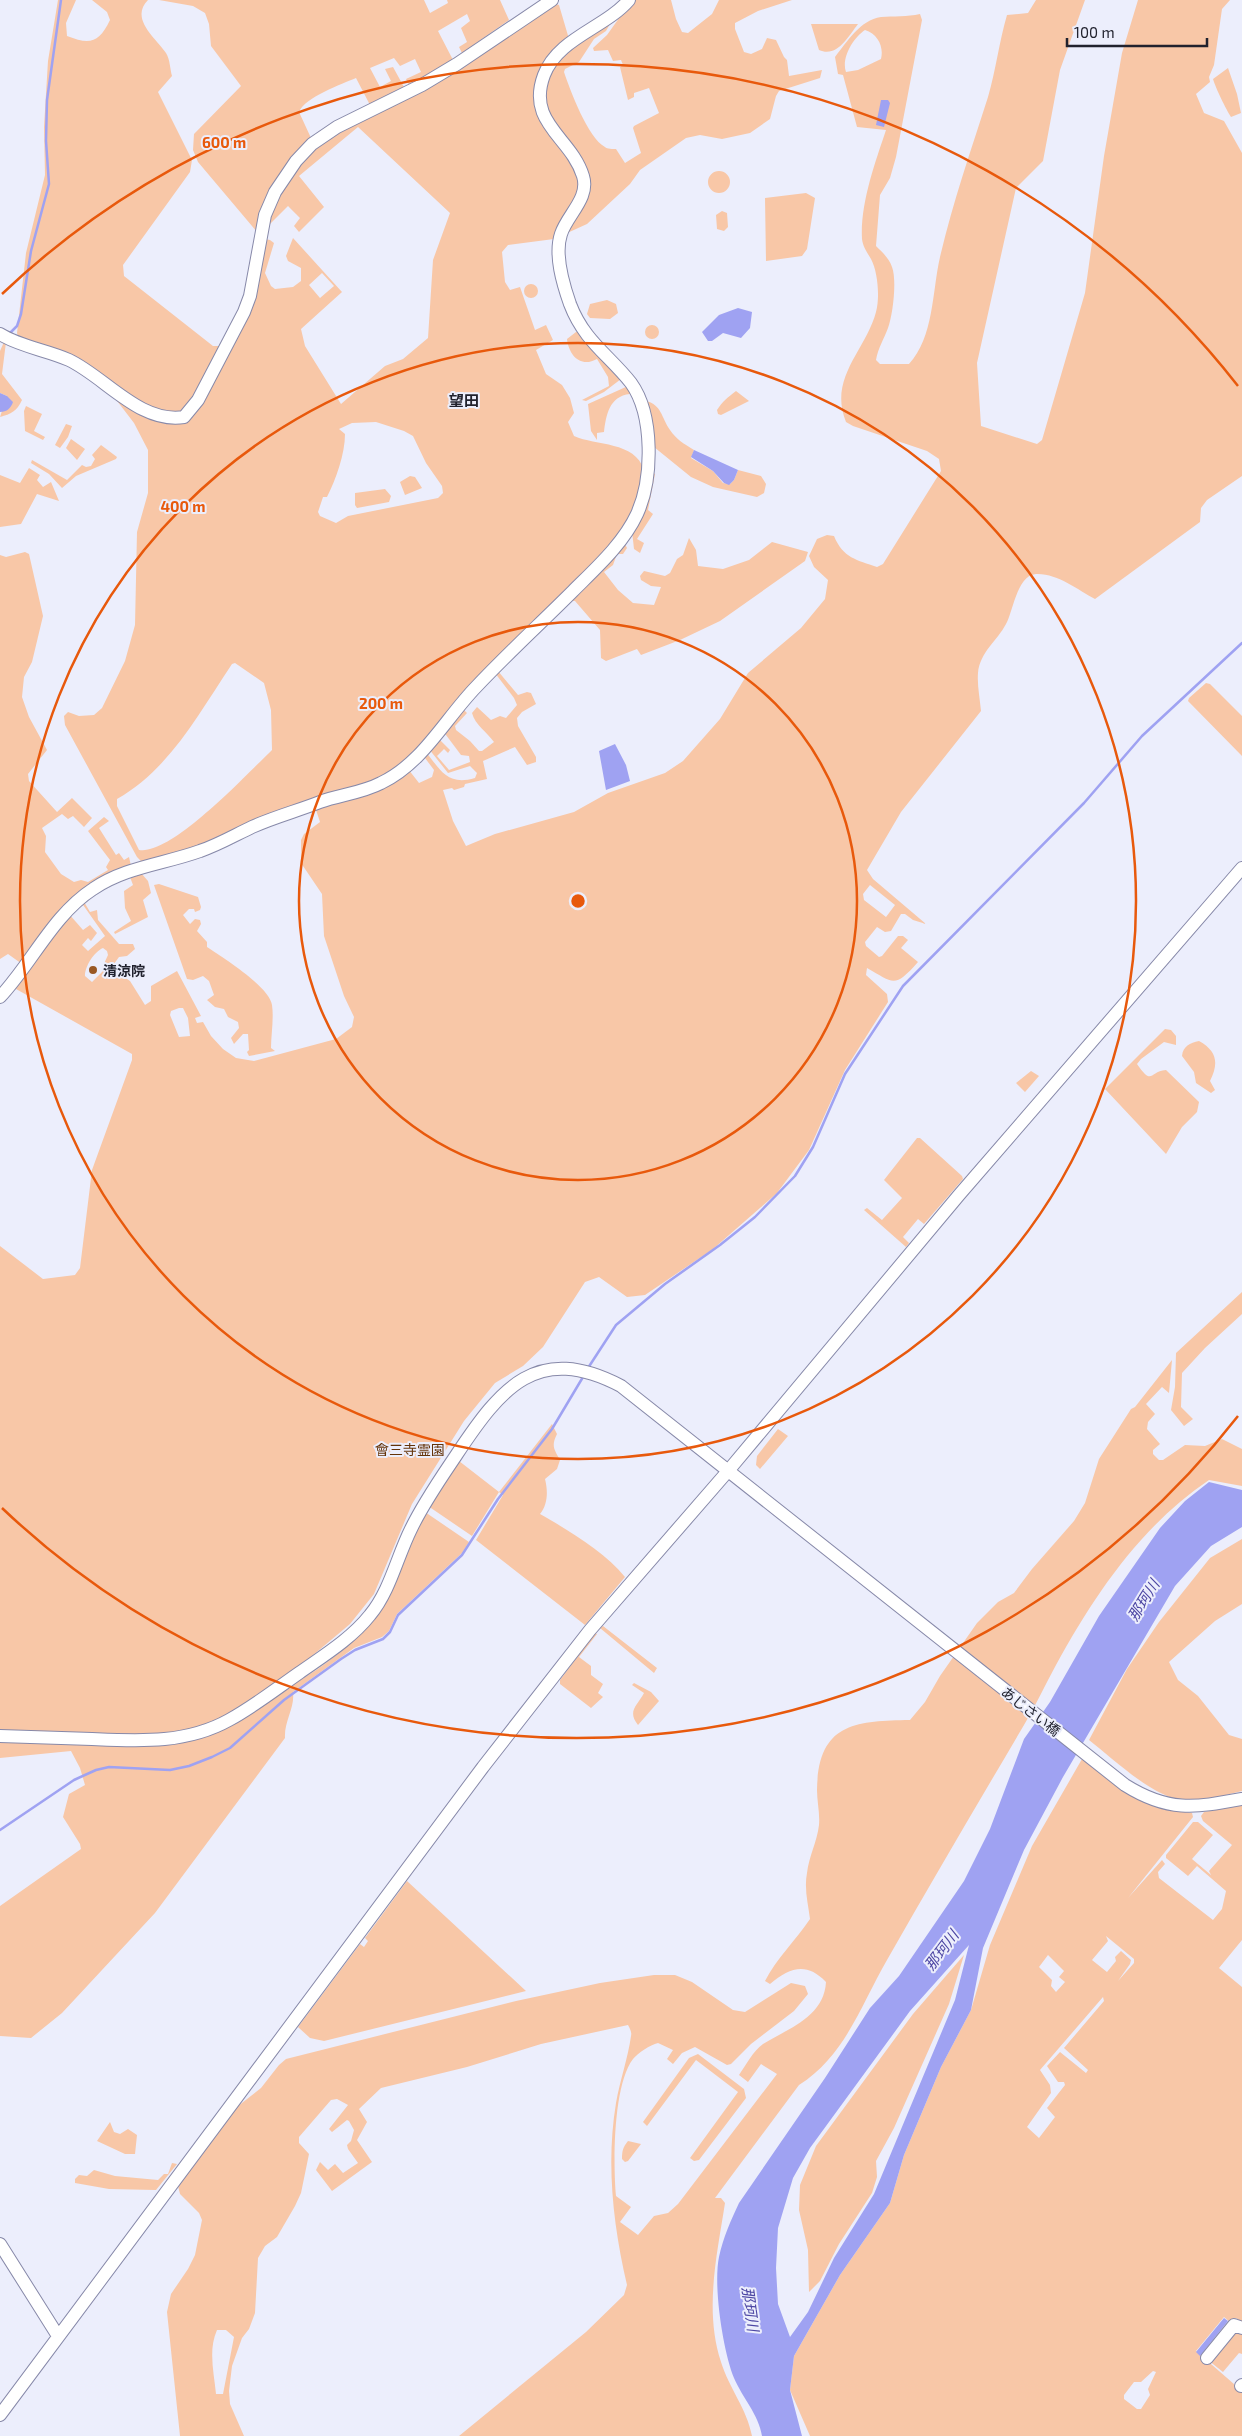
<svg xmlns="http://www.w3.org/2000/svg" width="1242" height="2436" font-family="'Exo 2','Noto Sans JP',sans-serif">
	<rect width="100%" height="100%" fill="#eceefc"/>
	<path fill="#f8c7a7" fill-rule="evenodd" d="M58,0H76L66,23L67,36C90,45 99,43 110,20L107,12L92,0H148C129,19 157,39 166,53C170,59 170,69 172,76L158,92L192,160L190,172L123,265L124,276L213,346H219L238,317L265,239L270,240L274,243L265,273L271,286L275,289L293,287L301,281V268L288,261L286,256L293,238L342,292L301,329L305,346L341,404L385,366L403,359L428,338L433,260L450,213L358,127L299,176L324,207L299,232L294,226L300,218L288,206L265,229L267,214L314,146L555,4L559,5L569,39L554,54L543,107L551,70L571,47L610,24L606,31L594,39L579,62L565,69L564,72C570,90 588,138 605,147C607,149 613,149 616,149L625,163L641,153L633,128L634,126L659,113L649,88L634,93V97L628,100L620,67L623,65L621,60L613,61L608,50L594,51L593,48L607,35L632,0H671L676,19L682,32L688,33L712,14L719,0H792L758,11L735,23V29L744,52L751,54L762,49L767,38L776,40L784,57L787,60L789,76L822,70L820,78L779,91L776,96L770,119L750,133L722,139L700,135L686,138L640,170L630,184L587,224L554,239L508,245L502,252L505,282L510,290L520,287L535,330L546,325L553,340L536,350L546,374L562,385L570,398L574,413L568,422L574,436C596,446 635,441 644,470L624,542L627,548L623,554H617L613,565L604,572L618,590L633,603L654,605L661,587L651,586L641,580L640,576L644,571L665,576L670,573L677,559L683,555L689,538L696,550L698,566L723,569L749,560L772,542L808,552L805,561L720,621L680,640L641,655L637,649L606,661L601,658L600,630L575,601L561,600L405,765L419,783L432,777L434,770L425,758L421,760L426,752C441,771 448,786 475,778L477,773L470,766L448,773L429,749L438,738L450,750L448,753L444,749L437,756L449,770L470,762L469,756L461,755L443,731L462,708L467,713L455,726L456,730L470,741L479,751H482L494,742C487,732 475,725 472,713L477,707L491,720L500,716L506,718L517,705L514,698L495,673L498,671L518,695L527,692L531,693L536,704L522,712L517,718L518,726L536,757V762L527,765L515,747L483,761L487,779L465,784L464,787L454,790L452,788L443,790L453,821L466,846L495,834L574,812L608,793L665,773L683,761L720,719L748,673L801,628L825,599L828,580L814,567L809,556L817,539L827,535L834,536C843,558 857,560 877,567L883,564L941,471L939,459L927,451L853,426L846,422C828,378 866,350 876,312C880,298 878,272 871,259C867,252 863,247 862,239C860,204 875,163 886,130L857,127L843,75L838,74L835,57C847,42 860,20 881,17C894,16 907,17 920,14L922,20L896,157L890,178L880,195L876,246C882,252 889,258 892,267C897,280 893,314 888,328C884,339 878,348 876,360L880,364H909C934,337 932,292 940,257C953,202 971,150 988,97C996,70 999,42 1007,15L1028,13L1036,0H1085L1060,70L1043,161L1016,188L977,363L981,426L1037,444L1042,440L1085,293L1104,156L1122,53L1138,0H1230L1222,9L1214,65L1209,77L1210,82L1196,94L1204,113L1224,121L1242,153V476L1207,500L1201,508L1200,522L1095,599C1078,590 1057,573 1036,574C1017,575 1013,612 1006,624C997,641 980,652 978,673C977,685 980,699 981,711L901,812L867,870L873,879L926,924L913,920L905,914H901L891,931L885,932L877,927L865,942L866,946L879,957L882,956L898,936H903L908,940L901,948L918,962C894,989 894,983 867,968L866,975L887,994L888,1002L845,1070L809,1150L777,1193L713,1249L645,1295L627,1297L599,1277L585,1282L543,1347L523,1366L495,1383L464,1421L412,1504L374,1594L350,1624L293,1672L292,1685C321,1669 365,1636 382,1608C399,1580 411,1542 425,1512L469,1542L462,1553L397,1614L389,1631L382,1637L354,1648L293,1692C295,1708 284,1721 285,1738L155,1913L62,2013L31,2038L0,2036V1906L81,1849L80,1844L63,1817L69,1794L85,1785L80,1768L71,1751L0,1758V1246L43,1279L75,1275L80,1268L92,1170L132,1060V1054L16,989L15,985L69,914L83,930L90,925L97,933L91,941L88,938L82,945L88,951L105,936L81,902L83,900L90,912L97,910L98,920L119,944H133L135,949L127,956L119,957L111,968L130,981L145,1005L151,1001V986L177,971L201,1016L195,1018L197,1023L203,1022L211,1036L223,1049L236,1058L254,1061L336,1039L352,1027L354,1017L344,996L324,936L322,894L301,863V840L304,834L320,822L313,801L202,847L142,862L137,857L65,725L64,716L68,712L79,716L94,715L102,708L125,661L135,625L137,532L148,493V450L134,423L111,393L97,382L19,339L17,333L26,253L45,175L44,127L48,61ZM865,30C878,34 884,47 881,59L858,70L846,72C841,58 853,38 865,30ZM322,273L334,286L320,298L309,285ZM376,422L404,431L413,436L426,463L442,486L443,493L438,498L348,516L336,523L320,516L318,512L323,497H327C336,479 345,454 345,434L339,429L352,423ZM235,663L264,683L271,710L272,750C247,774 171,856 139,850L117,806V799C170,769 199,713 232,664ZM870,885L895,905L886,917L864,900L863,894ZM103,948L107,951L108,955L102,968L103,971L92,982L85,976C85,966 94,952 103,948ZM179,1008H183L188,1018L190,1036L179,1037L170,1015L171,1011Z
		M159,0H424L430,13L448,3L447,0H500L509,20L462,53L459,47L467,42L461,28L470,21L467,14L438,31L453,60L410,87L406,79L421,72L415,59L400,66L394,58L370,68L380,87L391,81L385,69L393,67L404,87L370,105L356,78C342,84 305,97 299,112L311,138L257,232L198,162L193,150L194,134L241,86L211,46L209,24L205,13L193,6Z
		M858,24C848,37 837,58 819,50L811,24Z
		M1228,68L1237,94L1241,113L1231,117C1226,109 1216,89 1213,79Z
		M708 182a11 11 0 1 1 22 0a11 11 0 1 1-22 0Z
		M806,193L815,198L807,249L802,256L766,261L765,198Z
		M722,211L727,213L728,227L724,231L717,229L716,215Z
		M524 291a7 7 0 1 1 14 0a7 7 0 1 1-14 0Z
		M607,300L616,304L618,313L610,319L590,318L587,314L590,304Z
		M645 332a7 7 0 1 1 14 0a7 7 0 1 1-14 0Z
		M576,332H581L621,379L604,392L586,401L582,400L609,386L608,377L597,359C581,368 569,356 567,339Z
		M4,342H6L2,374L22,400C17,411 11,414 0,417L7,396L0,393V351Z
		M628,386L633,398L630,394C609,396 606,416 604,432L597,433V440L591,431L588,404Z
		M736,391L749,401L721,415L718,414L717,410C722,402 728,397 736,391Z
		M646,401C662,405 661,417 670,430C676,439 684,444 694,450L691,458L713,471L723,483L730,484L734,480L738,470L761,476L766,484L764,493L757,497L713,487L691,477L654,447Z
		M26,406L42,414L34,431L45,437L43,440L25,431L24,411Z
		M66,424L72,426L68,437L60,448L55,445Z
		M71,439L85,449L77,460L66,448Z
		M101,445L117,457L116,459L76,476L62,488L49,474L31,463L32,460L67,480L82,465L86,467L91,466L95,459L92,455Z
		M29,468L40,475L37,480L43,487L51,482L59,501L37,494L21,524L0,527V475L20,483Z
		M652,472L655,474L648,510L653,514L637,539L644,543L640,553L634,549L632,531Z
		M410,476L415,477L422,488L405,495L400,482Z
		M385,489L391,496L389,502L357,508L355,505V493Z
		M25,552L29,554L43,616L32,662L24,677L22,697L29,717L47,750L28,774L29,781L57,812L72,798L92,818L84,827L73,816L68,819L62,814L42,828L46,836L45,852L61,874L74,882L81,880L88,882L108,870L106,867L110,860L88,831L104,817L109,821L99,828L116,855L119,853L124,860L129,857L131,866L110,874L22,964L8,954L0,959V555L6,557Z
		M1206,683L1210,684L1242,716V756L1188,701L1189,698Z
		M141,873L148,881L151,893L143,900L148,917L115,934L114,932L131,921L125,908L124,891L133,885L130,877Z
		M159,884L198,897L201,907L200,910L195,912L194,909H189L183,915L190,924L195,919L200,920L201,924L197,931L207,942V947C222,957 270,987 272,1005C274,1019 271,1035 271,1048L275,1051L249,1056L247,1052L249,1050L248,1034H243L234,1044L231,1038L239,1028L238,1022L228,1017L224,1009L215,1007L207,1000L214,995L209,981L203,976L193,980L187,979L155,888L154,885Z
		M1165,1029L1171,1030L1176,1036V1045L1164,1042L1141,1059L1137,1064C1153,1087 1149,1071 1166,1070L1199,1102L1197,1112L1182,1127L1166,1154L1105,1089Z
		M1199,1041C1217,1051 1219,1063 1210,1081L1215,1090L1211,1093L1196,1083L1194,1072L1182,1056C1183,1046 1190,1043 1199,1041Z
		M1031,1071L1039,1076L1025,1092L1016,1083Z
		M917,1138H920L962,1176L963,1179L924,1224L918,1219L903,1237L909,1243L906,1247L864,1210L867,1208L882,1220L902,1198L884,1180Z
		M1242,1292V1314L1205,1348L1182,1373L1181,1407L1193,1419L1184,1426L1171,1410L1175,1387L1176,1353Z
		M1172,1360L1169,1393L1162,1387L1146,1404L1155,1414L1148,1422L1147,1429L1160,1444L1153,1450V1454L1159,1460H1163L1185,1445L1205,1446L1222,1439L1242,1449V1486L1209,1480C1141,1526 1095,1594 1056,1665C1045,1685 1036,1705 1024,1725C978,1803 932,1881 887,1960C861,2005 845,2056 799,2085L715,2198H721L725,2203C717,2255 704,2310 721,2362C729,2388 747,2409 752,2436H459L586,2332L624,2295L627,2285C613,2225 606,2163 616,2103C620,2080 628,2058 631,2036C632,2032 630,2029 628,2025L541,2044L467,2067L381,2088L359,2109L367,2122L357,2140L372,2162L332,2191L316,2170L320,2162L328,2170L335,2164L343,2173L358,2163L348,2149L347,2145L351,2141L354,2130L349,2121L347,2120L332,2132L329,2129L348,2105L337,2099L331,2100L299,2137V2143L309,2154L301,2193L295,2206L277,2237L265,2246L258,2258L255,2313L249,2329L242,2338L232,2366L229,2391L230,2404L244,2436H180L167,2312L171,2294L188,2269L195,2255L202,2220L199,2213L180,2194L178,2186L181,2178L233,2110L261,2088L279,2065L286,2059L516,2001L600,1983L654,1975H675L692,1982L733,2010L745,2012L791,1983L805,1986L808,1994L794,2011L751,2044L731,2064L727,2065L695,2047L682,2053L673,2064L667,2059L673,2050L658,2043C650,2045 638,2053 633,2059C613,2085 613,2164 616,2196L631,2207L620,2222L638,2235L654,2216L668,2213L678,2204L777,2074L761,2064L748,2082L739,2075C746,2065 753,2051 763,2044C789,2028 824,2017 826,1982C807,1962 790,1967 770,1984L765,1981C776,1959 796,1940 810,1919C808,1903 804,1889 807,1873C809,1856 817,1842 819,1825C820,1813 817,1802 817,1790C818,1723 855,1721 910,1720L925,1702L940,1676L977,1623L998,1602L1014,1593L1032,1569L1074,1521L1085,1503L1099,1459L1131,1409L1135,1407ZM217,2330H226L234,2337L223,2394H216C214,2373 208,2350 217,2330Z
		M552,1424L557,1434C551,1446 554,1449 560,1460L557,1469L545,1479C548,1491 548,1504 540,1514C568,1530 605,1552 625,1577L585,1625L476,1540L503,1495L499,1492L472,1536L428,1506L459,1461L499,1492Z
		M778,1429L788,1436L760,1469L756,1465L757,1456Z
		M1242,1539V1604L1215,1621L1169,1662L1178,1680L1198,1696L1229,1735L1242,1739V1791C1226,1795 1208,1800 1192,1801C1158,1803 1115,1760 1089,1740L1127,1669L1159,1622L1210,1558Z
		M603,1626L657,1668L654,1673L600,1628Z
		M595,1633L597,1634L579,1657L591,1666V1675L603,1684L598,1693L603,1697L591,1708L560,1684V1680Z
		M634,1683L651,1692L659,1701L638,1725C627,1711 637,1706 644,1693L632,1685Z
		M1082,1759C1121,1790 1141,1807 1192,1813L1193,1817L1128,1898L1162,1860L1165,1864L1158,1872L1159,1878L1213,1920L1222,1909L1226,1891L1197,1866L1188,1876L1166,1858V1855L1193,1822H1198L1213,1835L1192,1859L1211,1875L1209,1871L1232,1845L1203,1821L1201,1816L1204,1812L1242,1805V1940L1219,1968L1242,1987V2322L1236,2318L1231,2323L1224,2317L1196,2351L1242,2391V2436H810L790,2390L794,2356L840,2275L890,2203L904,2155L941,2067L971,2010L990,1945L1032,1846ZM1106,1936L1134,1959V1963L1118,1981L1130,1964L1131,1960L1121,1951L1115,1957L1116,1961L1107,1972L1092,1960L1108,1941ZM1048,1955L1064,1971L1059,1977L1065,1982L1056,1992L1051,1986L1052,1980L1039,1967ZM1103,1997L1104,2001L1064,2048L1088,2070L1086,2073L1060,2052L1047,2066L1058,2082H1064L1065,2085L1047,2108L1055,2117L1039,2138L1027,2127L1051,2093L1050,2085L1040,2070ZM1153,2371L1156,2372L1148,2389L1150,2395L1141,2409H1137L1124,2399V2395L1134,2382H1141Z
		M407,1881L526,1991L324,2041L310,2038L298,2027L360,1944L364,1947L368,1941L365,1938Z
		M964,1955L949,2004L894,2128L876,2161L877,2177L872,2193L839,2244L820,2281L809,2292L808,2250L799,2210L800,2185L816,2146L913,2014Z
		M698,2054L744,2089L746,2098L699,2160L694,2161L690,2158L738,2092L696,2060L647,2126L643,2122L689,2058Z
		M110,2122L114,2132L120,2134L128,2129L137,2135L135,2154H125L97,2141Z
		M628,2141L641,2144L628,2161L625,2162L622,2159C622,2151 623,2147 628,2141Z
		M172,2163L177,2164L156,2190L109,2189L75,2183V2179L79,2175L87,2176L94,2170L115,2176L158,2180L164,2174H168Z
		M1234,2331L1242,2332V2354L1239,2353L1223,2372L1208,2360Z"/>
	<path fill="#9fa2f2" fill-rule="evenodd" d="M881,100H888L890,103L884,127L876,125Z
		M738,308L752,312L750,328L741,338L723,333L712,341H708L702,332L719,315Z
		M0,393L7,396L13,402C11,408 7,412 0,412Z
		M694,450L738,470L734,480L729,485L724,483L713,471L691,457Z
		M615,744L626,765L630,781L606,790L599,751Z
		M1209,1482L1242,1490V1527L1211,1546L1175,1586L1063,1777L1024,1850L983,1948L971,2010L941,2067L904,2155L890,2203L840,2275L794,2356L790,2390L802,2436H762C759,2415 742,2397 734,2378C723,2351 713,2286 719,2257C723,2238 731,2220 739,2203L825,2078L870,2008L899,1976L964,1881L990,1829L1024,1739L1050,1702L1099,1616L1160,1528L1185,1501ZM969,1945L955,2000L874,2194L834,2258L808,2312L790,2337L778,2304L776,2268L778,2228L793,2178L810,2148L910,2011Z
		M1224,2318L1228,2321L1200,2356L1196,2352Z"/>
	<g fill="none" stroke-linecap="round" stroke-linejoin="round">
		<path stroke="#9fa2f2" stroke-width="2.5" d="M9,334L17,326L21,314L31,251L49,184L46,141L47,100L61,0
			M588,1368L616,1325L665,1284L720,1245L755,1217L795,1176L813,1147L845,1074L903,986L1084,803L1142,736L1242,643
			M0,1830L74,1780L96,1770L109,1767L170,1770L189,1766L212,1757L230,1748L284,1700L341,1659L355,1650L383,1639L390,1632L398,1615L462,1555L498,1499L552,1429L583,1377"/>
		<defs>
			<path id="minor" d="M0,334C21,347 47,350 69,360C105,377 140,424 184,417L198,400L244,312L250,296L265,215L275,192L296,161L312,144L337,127L422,85L457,64L552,0
				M0,997C32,963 53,915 93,889C125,867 164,864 200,851C218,845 235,835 252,827C274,817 297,811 320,802C339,795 362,793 381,783C423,763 445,719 476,687C507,654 541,623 573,591C596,568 623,544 637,514C653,479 654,415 631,383C609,355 584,341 570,304C563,284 554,255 561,234C567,215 590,198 583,176C571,137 526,123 544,75C558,38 605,28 629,0
				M0,1736C31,1737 61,1738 92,1739C139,1741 186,1744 229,1720C253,1707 276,1689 299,1673C323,1656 351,1639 370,1615C390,1591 397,1557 411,1529C424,1502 441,1478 457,1454C501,1388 537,1342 621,1386L1125,1785C1168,1812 1194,1808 1242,1799
				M0,2244L58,2336
				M1207,2358L1234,2325L1242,2328
				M1241,2386L1242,2385
				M0,2415L483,1767L590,1630L728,1471L959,1195L1242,868"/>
		</defs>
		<use href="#minor" stroke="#8789a9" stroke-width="14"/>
		<use href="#minor" stroke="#fff" stroke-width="12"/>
	</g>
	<g fill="none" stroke="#e8590c" stroke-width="2.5">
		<circle cx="578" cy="901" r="279"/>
		<circle cx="578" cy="901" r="558"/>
		<path d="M1238 1416A837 837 0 0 1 2 1508M2 294A837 837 0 0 1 1238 386"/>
	</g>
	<circle fill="#995825" stroke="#eceefc" stroke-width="2" cx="93" cy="970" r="5"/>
	<g text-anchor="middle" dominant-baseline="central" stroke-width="4" stroke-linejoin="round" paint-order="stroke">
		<g font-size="14" font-weight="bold" fill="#21222e" stroke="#eceefc" text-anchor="start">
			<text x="103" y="970">清涼院</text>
		</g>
		<g font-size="14" fill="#643308" stroke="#eceefc">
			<text x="410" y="1449">會三寺霊園</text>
		</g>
		<g font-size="14" fill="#21222e" stroke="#eceefc">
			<text transform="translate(1031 1711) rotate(38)">あじさい橋</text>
		</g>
		<g font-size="15" font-weight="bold" fill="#21222e" stroke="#eceefc">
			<text x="464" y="400">望田</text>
		</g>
		<g font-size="15" font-style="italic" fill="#4c46a3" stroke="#eceefc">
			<text transform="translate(1143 1600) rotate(-58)">那珂川</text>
			<text transform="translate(941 1950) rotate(-53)">那珂川</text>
			<text transform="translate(751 2309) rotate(82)">那珂川</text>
		</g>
	</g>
	<circle cx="578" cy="901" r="8" fill="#e8590c" stroke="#eceefc" stroke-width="2.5"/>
	<g font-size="15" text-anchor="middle" font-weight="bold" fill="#e8590c" stroke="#eceefc" stroke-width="4" stroke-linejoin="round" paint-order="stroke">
		<text x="224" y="148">600 m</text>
		<text x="183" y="512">400 m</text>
		<text x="381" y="709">200 m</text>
	</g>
	<path d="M1067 38v8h140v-8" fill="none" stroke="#21222e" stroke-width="2.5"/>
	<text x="1074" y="38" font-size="15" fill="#21222e" stroke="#eceefc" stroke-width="4" paint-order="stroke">100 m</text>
</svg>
